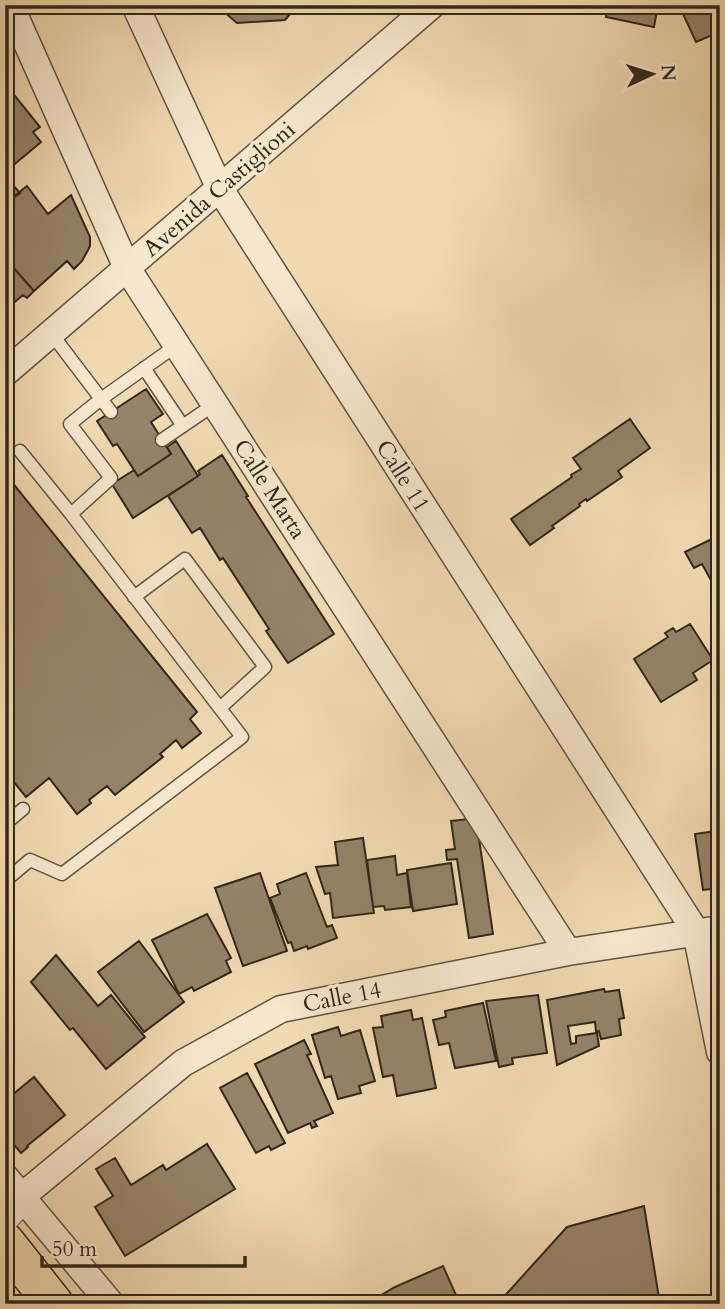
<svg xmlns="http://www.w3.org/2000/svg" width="725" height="1309" font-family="Cardo,serif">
	<rect width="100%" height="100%" fill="#f1dab2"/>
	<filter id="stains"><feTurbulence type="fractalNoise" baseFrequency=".00286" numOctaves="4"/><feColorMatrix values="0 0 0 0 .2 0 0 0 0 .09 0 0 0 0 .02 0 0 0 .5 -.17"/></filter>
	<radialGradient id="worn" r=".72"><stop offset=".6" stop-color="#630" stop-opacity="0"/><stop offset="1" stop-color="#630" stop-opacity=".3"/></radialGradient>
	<path fill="#958469" stroke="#312719" stroke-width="2" d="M216,5H298L285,20L237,23Z
		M608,5H658L654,27L606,17Z
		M679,5H720V40L717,33L696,42Z
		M11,91L40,127L33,132L41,142L5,172V96Z
		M5,176L20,193L6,203L5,201Z
		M27,186L48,214L71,195L90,237V246L88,250L82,261L74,269L67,261L34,291L5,258V204Z
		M5,258L34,291L27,298L23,295L5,310Z
		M146,389L163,414L151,422L171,454L138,476L117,444L113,446L97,421Z
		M630,419L650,448L618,471L622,477L587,501L586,499L579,504L580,506L552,526L554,528L530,545L511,519L572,477L571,475L581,469L573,458Z
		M176,441L198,476L133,518L112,484L134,470L138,476L171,454L167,447Z
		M222,455L248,496L246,497L334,634L288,663L266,631L269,629L223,558L220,560L200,528L192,533L168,496L198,476L200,474L198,471Z
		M11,481L197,712L190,719L201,733L182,748L176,740L160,754L163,757L115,795L107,786L89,800L91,803L77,814L49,778L26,797L5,771V485Z
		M720,535V578L712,582L702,564L694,568L685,552Z
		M690,624L713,660L693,673L697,680L661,702L634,659L668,637L665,633L673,628L676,632Z
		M469,819L478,832L493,934L469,938L457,859L447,860L446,850L455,849L451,821Z
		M716,831L720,856V888L703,890L695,834Z
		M363,838L374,913L333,918L330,893L325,894L316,867L338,865L335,842Z
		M395,856L397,875L407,873L411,907L385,910L384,906L373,907L367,860Z
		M451,863L457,904L413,911L407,870Z
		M260,873L287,951L243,966L215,888Z
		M306,873L327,927L332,925L337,938L308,949L307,946L294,951L291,942L288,943L270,898L280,894L277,884Z
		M207,914L231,958L226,961L231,972L194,991L192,987L179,994L152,940Z
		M139,941L184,1002L144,1032L98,972Z
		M56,955L98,1006L111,995L145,1037L106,1069L73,1028L70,1030L31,982Z
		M604,989L605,992L619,990L624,1018L619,1019L621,1035L601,1039L599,1031L596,1032L595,1022L568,1026L571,1044L576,1043V1036L597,1033L599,1046L557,1065L547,1000Z
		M538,995L547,1053L512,1058L513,1064L499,1067L486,1001Z
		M483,1003L496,1061L455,1068L449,1043L439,1045L433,1020L446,1017L445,1011Z
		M411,1010L413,1020L422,1018L436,1088L397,1096L393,1075L383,1077L373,1028L383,1027L381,1016Z
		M338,1027L341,1036L360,1030L375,1081L359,1086L361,1093L338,1099L331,1076L325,1078L312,1035Z
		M304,1040L311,1054L307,1055L333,1113L314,1121L317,1126L312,1128L310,1123L288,1133L255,1064Z
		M247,1073L285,1143L271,1150L269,1146L256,1153L220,1088Z
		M34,1077L65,1115L27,1146L28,1147L21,1153L5,1134V1101Z
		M207,1144L235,1189L125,1256L95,1207L113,1196L96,1169L115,1158L131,1185L163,1165L166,1170Z
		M644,1206L660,1304H500V1301L567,1227Z
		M443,1266L460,1304L368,1303L395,1287Z"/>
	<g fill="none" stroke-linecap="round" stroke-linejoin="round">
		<defs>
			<path id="service" d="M51,333L111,412
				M144,368L183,426
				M162,440L215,404
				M20,451L71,514
				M134,597L185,559L265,667L220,708
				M5,824L23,809
				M5,881L30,860L62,874L242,737L71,514L111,478L70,424L101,399L177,345"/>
			<path id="minor" d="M10,5L127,268L568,952
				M135,5L220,189L696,932L720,1052
				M5,373L432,5
				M5,1177L111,1304
				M21,1197L183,1063L281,1009L568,952L720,929"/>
			<path id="tertiary" d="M5,1215L21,1197"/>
			<path id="primary" d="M5,1242L54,1304"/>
		</defs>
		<use href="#service" stroke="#61543f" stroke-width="15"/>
		<use href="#minor" stroke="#61543f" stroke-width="29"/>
		<use href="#tertiary" stroke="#61543f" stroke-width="34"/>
		<use href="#primary" stroke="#312719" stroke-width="41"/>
		<use href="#service" stroke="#f6e7cd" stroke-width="12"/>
		<use href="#minor" stroke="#f6e7cd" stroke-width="26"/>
		<use href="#tertiary" stroke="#f6e7cd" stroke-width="32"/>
		<use href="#primary" stroke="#f1dab2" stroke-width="38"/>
	</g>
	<g text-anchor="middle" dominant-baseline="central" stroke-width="7" stroke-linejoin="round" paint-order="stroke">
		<g font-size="23" fill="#312719" stroke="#f6e7cd">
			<text transform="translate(219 189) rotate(-41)">Avenida Castiglioni</text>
			<text transform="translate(403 476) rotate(58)">Calle 11</text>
			<text transform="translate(270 489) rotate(57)">Calle Marta</text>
			<text transform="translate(342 997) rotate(-11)">Calle 14</text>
		</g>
	</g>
	<rect width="725" height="1309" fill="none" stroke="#f1dab2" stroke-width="28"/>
	<rect x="7" y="7" width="711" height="1295" fill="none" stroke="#312719" stroke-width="3.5"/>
	<rect x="14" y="14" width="697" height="1281" fill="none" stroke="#312719" stroke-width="2"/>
	<g transform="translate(652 74) rotate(86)" stroke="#f6e7cd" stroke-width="5" paint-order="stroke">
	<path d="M0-5L12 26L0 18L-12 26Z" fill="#312719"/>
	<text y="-10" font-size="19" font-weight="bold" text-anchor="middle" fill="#312719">N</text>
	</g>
	<path d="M42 1256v10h203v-10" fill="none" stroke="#312719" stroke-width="3.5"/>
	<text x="52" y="1256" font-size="21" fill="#312719" stroke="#f6e7cd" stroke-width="5" paint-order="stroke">50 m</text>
	<rect width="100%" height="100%" filter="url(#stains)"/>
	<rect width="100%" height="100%" fill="url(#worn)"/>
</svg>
